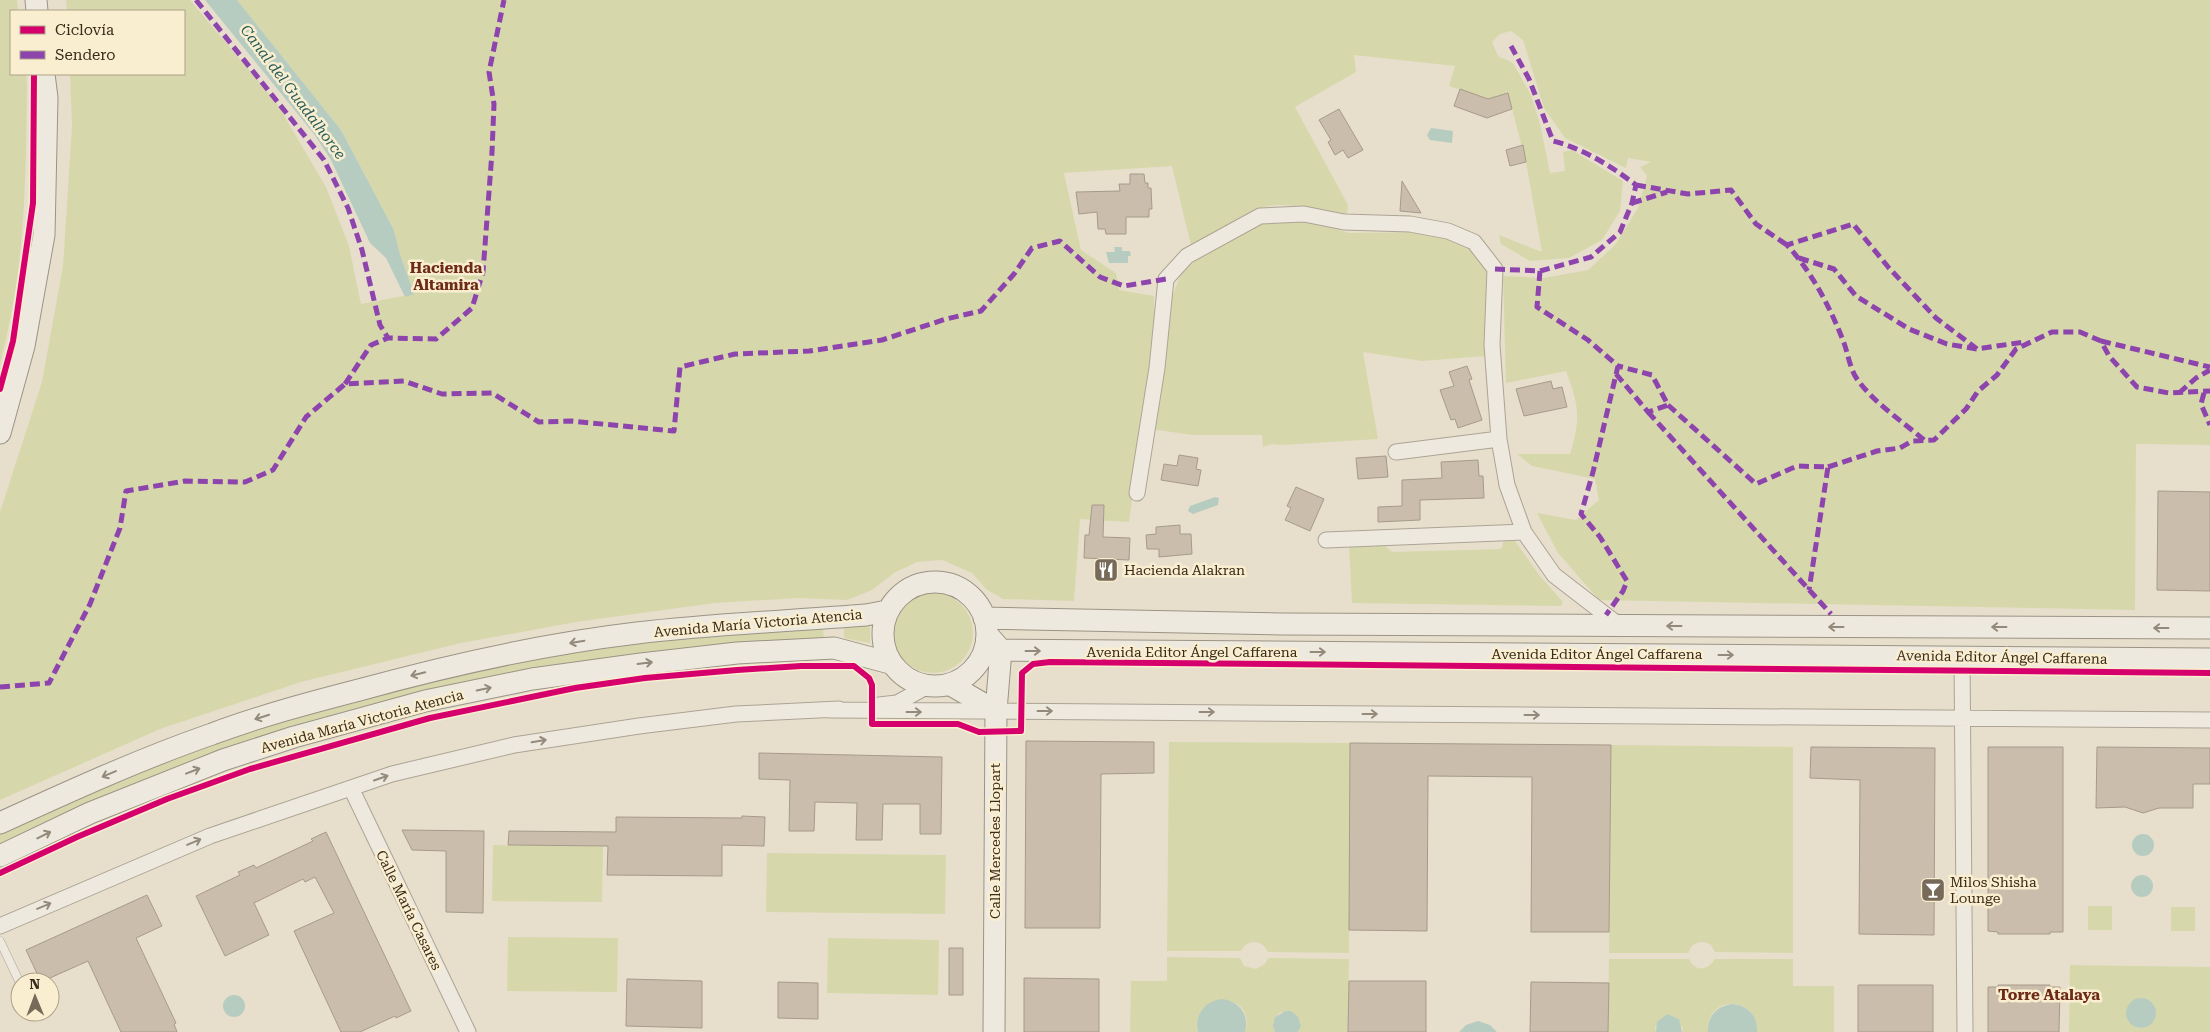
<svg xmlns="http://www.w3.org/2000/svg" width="2210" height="1032" font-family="'Roboto Serif',serif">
	<rect width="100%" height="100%" fill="#e7dfcb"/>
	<path fill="#d6d8ac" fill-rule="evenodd" d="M0,0H17L18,11H11V74H26L27,85C26,159 26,236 12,309C9,328 4,346 0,365Z
		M66,0H190L276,102L326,187L349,246L361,304L414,294L400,254L394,230L341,130L237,0H2210V445L2136,444L2135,610L1599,600L1558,553L1537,513L1576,520L1599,500L1595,479L1532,466L1517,454H1570C1581,419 1579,405 1566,371L1506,383L1503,276L1544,278L1588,270L1615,245L1638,208L1647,176L1640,167L1651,162L1628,158L1626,168L1565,138L1544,108L1523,40L1511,31L1500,34L1492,42L1498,56L1513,63L1531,95L1540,124L1550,173L1565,171L1563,152L1572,150L1623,181L1620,211L1602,240L1569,258L1530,261L1501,244L1499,235L1542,252L1526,162L1508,93L1488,99L1449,86L1455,66L1354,55L1356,72L1295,107L1348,205L1347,217C1326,212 1291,202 1269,206C1243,211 1213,235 1192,250L1172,166L1064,173L1081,250L1116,273L1119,290L1154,296V339L1129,522L1080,519L1074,601L1003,599L986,589L972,573L942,560L917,562L894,573L872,590L847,600L798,598L715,603L576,622L461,643L301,682L160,729L0,800V512L42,382L63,266L72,126L70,74H184V11H67Z
		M1307,220L1349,233L1434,232L1462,240L1482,261L1490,282L1485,316L1486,356L1422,361L1363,352L1378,439L1282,445L1272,444L1263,447L1262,435H1192L1151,429L1161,385L1172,297L1181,274L1204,253L1262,223Z
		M1504,540L1515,541L1540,576L1563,602L1561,606L1352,603L1349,545L1382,543L1392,552L1501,549Z
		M893 633a40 40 0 1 1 80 0a40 40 0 1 1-80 0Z
		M870,624V643L844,638V628Z
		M823,629L824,638C652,647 486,671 320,718C210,750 103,795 0,844V833C52,810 104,785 157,764C309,707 469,664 631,644C694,636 759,632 823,629Z
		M1169,742L1350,743L1349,953L1268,952C1262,940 1248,938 1241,951H1167Z
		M1611,745L1793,747V953L1715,952L1711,945C1702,939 1692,942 1688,953H1609Z
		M493,845L603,846L602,902L492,901Z
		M767,853L946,855L945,914L766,912Z
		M2088,906H2112V930H2088Z
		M2171,907H2195V931H2171Z
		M508,937L618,938L617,992L507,991Z
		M828,938L939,940L938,995L827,993Z
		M1167,957L1240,958L1244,966L1256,969L1265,964L1268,958L1349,959L1348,1032H1298L1299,1031L1281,1012L1275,1017V1032H1245C1258,989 1188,991 1198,1032H1130L1131,981H1167Z
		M1609,959H1689C1695,972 1707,971 1715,959H1793V986H1834V1032H1757C1758,994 1705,995 1708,1032H1682L1683,1027L1655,1026L1656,1032H1608Z
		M2070,965L2210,967V1032H2069ZM2142,999L2152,1004L2156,1015L2150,1025L2138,1028L2129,1022L2127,1013L2132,1002Z"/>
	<path fill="#b7ccc0" d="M205,0H237L341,130L394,230L400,254L414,294L405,297L386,258L370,243L331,160L314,134Z
		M1431,128L1453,131L1452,143L1430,140L1427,135Z
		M1114,247H1122V251H1130L1131,256H1128V263H1109L1106,252H1115Z
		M1215,497L1219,498L1218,505L1193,514L1188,511L1190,506Z
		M2132 845a11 11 0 1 1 22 0a11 11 0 1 1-22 0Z
		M2131 886a11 11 0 1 1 22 0a11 11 0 1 1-22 0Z
		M223 1006a11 11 0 1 1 22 0a11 11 0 1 1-22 0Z
		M2126 1013a15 15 0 1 1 30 0a15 15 0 1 1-30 0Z
		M1221,999C1238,1000 1250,1014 1245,1032H1198C1194,1015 1204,1002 1221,999Z
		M1732,1004C1748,1005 1758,1016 1757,1032H1708C1707,1016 1717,1006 1732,1004Z
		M1286,1011H1291L1298,1017L1301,1026L1298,1032H1275L1273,1026L1275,1017Z
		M1667,1014L1679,1019L1682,1032H1656L1657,1022Z
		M1478,1021L1490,1025L1497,1032H1459L1466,1025Z"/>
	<path fill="#cbbdac" stroke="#a79a8a" d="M1460,89L1488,99L1508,93L1512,109L1487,118L1454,106Z
		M1339,109L1363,150L1348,158L1343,150L1335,155L1328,142L1331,140L1319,120Z
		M1523,145L1526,162L1510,166L1506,150Z
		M1130,174H1144L1145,183H1148V188H1151L1152,209H1149V217H1126V234H1106L1105,229H1098L1097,212L1079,214L1076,192L1120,191L1119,184H1130Z
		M1402,181L1421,213L1400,211Z
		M1467,366L1472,379L1469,380L1482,420L1458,428L1455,419L1451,420L1440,390L1454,386L1449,372Z
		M1551,381L1553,389L1562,387L1567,407L1524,416L1516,389Z
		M1179,455L1198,458L1196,469L1201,470L1198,486L1161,480L1164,464L1177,466Z
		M1386,456L1388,477L1358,479L1356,458Z
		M1478,460L1479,476H1483L1484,498L1420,500V520L1378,522V507L1402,506V480L1442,478L1441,462Z
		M1296,487L1324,499L1310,531L1285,520L1291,508L1287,506Z
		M2158,491L2210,492V591L2157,590Z
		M1092,505H1104L1103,537L1130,538L1129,560L1084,558L1085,535H1089Z
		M1180,525V534H1191L1192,554L1159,557V549H1147L1146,535L1156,534V527Z
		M1026,741L1154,742V773L1101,774L1100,928H1025Z
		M1350,743L1611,745L1609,932H1531L1532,777L1428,776L1427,931L1349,930Z
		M1811,747L1935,748L1934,935L1859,934L1860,780L1810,778Z
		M1988,747H2063V932H2050V934H1998V932L1988,931Z
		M2097,747L2210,748V784H2193V808H2159L2143,813L2125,807L2096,808Z
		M759,753L942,757L941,834H920V804H883L882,840H856L857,803L815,802L814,831H789L790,780L759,779Z
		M742,816L765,817L764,846L722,845V876L607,875L608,846L508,845L509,831L616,832V817L742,818Z
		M402,830L484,831L483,913L446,912V851L412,850Z
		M326,832L411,1011L396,1018L395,1016L360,1032H341L294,931L334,913L315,877L305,882L303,879L254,903L269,935L225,956L196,896L240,875L238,872L254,865L256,868L313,841L311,839Z
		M147,895L162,926L136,938L176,1023L174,1024L177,1032H121L88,961L41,982L26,950Z
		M949,948H963V995H949Z
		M1024,978L1099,979V1032H1024Z
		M627,979L702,981V1028L626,1026Z
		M1349,981H1426V1032H1348Z
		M778,982L818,983V1019L778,1018Z
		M1531,982L1609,983L1608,1032H1530Z
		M1858,985H1933V1032H1858Z
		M1998,985H2050V987H2060L2059,1032H1988V987H1998Z"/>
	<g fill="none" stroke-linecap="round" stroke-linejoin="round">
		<defs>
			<path id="lane" d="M0,941L20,983"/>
			<path id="street" d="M1396,452L1499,439L1507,485L1524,532
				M1137,493L1157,368L1166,279L1187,256L1260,216L1304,214L1344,222L1410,224L1448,231L1474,242L1495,269L1492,345L1499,439
				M1326,540L1524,532L1554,575L1620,626
				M1962,656L1965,1032
				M879,705L897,703L928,686
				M830,710L2210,720
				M351,788L468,1032
				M0,926L210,836L392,774L514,745L639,726L736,714L839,709"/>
			<path id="secondary" d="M36,0L37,11
				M0,433L24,346L44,235L47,98L44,74
				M883 634a52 52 0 1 1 104 0a52 52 0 1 1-104 0Z
				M984,618L1281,624L2210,628
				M987,634L1001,650L996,711L994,1032
				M985,650L2210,659
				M949,684L996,711
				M0,823C70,791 140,759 212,734C260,716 309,703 359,690C450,665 543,644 637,633C713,624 790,621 866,615L887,611
				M0,856L90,813L223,760L294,737L425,701L532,679L641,664L737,653L834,648L890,663"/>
		</defs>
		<use href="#lane" stroke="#aca395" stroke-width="9"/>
		<use href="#street" stroke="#aca395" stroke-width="17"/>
		<use href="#secondary" stroke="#9b9385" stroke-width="23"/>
		<use href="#lane" stroke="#eee9de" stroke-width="8"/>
		<use href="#street" stroke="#eee9de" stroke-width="15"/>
		<use href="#secondary" stroke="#eee9de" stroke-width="21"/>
		<path stroke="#8e44ad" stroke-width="5" stroke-dasharray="10 5" stroke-linecap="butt" d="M196,0L324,160L348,208L362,250L380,325L388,338
			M1636,185L1688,194L1731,190L1756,224L1787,245
			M1632,203L1667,192
			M1799,258L1834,269L1856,296L1909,329L1947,344L1977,349L2024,342
			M1495,269L1540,271L1591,257L1620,232L1632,203L1636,185C1611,166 1584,149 1553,141L1529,79L1511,46
			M1540,271L1537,307L1588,340L1618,366L1593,472L1581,514L1600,537L1627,581L1623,591L1606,615
			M2101,341L2210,367
			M1616,374L1648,412L1668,405L1652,375L1618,366
			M345,384L371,345L388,338L436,339L472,308L483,272L492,152L494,104L489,72L504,0
			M2179,393L2196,378L2210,370
			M2204,393L2201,404L2210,425
			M1668,405L1756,484L1797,466L1828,467L1809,590
			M1648,412L1831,614
			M1924,440C1902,421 1874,403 1857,379C1850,369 1848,354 1844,343C1831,309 1812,272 1787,245L1853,224L1889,268L1936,318L1977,349
			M1828,467L1877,451L1900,448L1912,441L1934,440L1966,409L1978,391L1997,375L2016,349L2052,332H2080L2101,341L2109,356L2137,387L2169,393L2210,391
			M0,687L49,683L90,604L120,528L126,491L185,481L245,482L273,470L306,417L345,384L404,381L442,394L492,393L539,422L571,421L674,431L680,367L735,354L809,351L882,340L946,319L981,311L1014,274L1032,248L1060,241L1100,277L1124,286L1166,279"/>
		<defs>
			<path id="cycleway" d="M0,389L13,341L33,203L34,74
				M0,873L77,837L167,799L250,769L430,718L575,688L645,678L737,670L801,666H854L869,678L872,685V724H958L979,732L1021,731L1022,673L1033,664L1050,662L2210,673"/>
		</defs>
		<use href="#cycleway" stroke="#f9eed0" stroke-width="9"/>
		<use href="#cycleway" stroke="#d6006c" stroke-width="6"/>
	</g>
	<defs><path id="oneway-shaft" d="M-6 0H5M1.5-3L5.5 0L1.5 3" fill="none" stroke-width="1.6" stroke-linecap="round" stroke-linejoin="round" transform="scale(1.25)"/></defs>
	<g stroke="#948a7c">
		<use href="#oneway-shaft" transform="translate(1674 626) rotate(-180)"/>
		<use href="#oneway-shaft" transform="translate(1836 627) rotate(-180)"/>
		<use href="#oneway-shaft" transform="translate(1999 627) rotate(-180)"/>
		<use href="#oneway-shaft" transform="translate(2161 628) rotate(-180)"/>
		<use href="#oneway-shaft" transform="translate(577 642) rotate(171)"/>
		<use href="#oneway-shaft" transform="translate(1033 651)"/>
		<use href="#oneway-shaft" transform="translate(1318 652)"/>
		<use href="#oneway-shaft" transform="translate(1726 655)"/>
		<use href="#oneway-shaft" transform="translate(645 663) rotate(-7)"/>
		<use href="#oneway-shaft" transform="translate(418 674) rotate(166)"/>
		<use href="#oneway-shaft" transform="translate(484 689) rotate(-12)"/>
		<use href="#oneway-shaft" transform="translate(1045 711)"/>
		<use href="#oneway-shaft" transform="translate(914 712)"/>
		<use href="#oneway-shaft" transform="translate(1207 712)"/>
		<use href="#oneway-shaft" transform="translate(1370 714)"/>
		<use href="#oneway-shaft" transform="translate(1532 715)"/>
		<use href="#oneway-shaft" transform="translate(262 717) rotate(162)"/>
		<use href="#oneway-shaft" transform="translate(539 741) rotate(-9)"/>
		<use href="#oneway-shaft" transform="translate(193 771) rotate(-21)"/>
		<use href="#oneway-shaft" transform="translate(109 774) rotate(157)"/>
		<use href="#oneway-shaft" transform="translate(381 778) rotate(-19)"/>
		<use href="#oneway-shaft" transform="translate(44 835) rotate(-26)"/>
		<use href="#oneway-shaft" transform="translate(194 842) rotate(-23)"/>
		<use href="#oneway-shaft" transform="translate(44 906) rotate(-23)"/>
	</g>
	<defs>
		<symbol id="restaurant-square" viewBox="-11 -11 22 22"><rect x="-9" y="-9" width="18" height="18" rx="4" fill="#776a59" stroke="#f9eed0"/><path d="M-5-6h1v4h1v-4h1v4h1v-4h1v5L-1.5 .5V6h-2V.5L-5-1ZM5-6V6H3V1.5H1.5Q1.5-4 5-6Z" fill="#fff"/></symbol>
		<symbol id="bar-square" viewBox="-11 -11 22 22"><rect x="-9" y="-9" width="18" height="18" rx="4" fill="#776a59" stroke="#f9eed0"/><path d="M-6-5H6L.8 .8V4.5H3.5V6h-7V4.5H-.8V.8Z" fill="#fff"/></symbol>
	</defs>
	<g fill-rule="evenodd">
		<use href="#restaurant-square" x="1092" y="556" width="28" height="28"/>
		<use href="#bar-square" x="1919" y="876" width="28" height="28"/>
	</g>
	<g text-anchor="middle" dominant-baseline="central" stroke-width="5" stroke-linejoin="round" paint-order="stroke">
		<g font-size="14" fill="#3b2b1b" stroke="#f9eed0" text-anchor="start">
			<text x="1124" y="570">Hacienda Alakran</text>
			<text x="1950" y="882">Milos Shisha<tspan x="1950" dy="16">Lounge</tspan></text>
		</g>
		<g font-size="14" fill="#3b2b1b" stroke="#f9eed0">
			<text transform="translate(758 623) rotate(-5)">Avenida María Victoria Atencia</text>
			<text x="1192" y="652">Avenida Editor Ángel Caffarena</text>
			<text x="1597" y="654">Avenida Editor Ángel Caffarena</text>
			<text transform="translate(2002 657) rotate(1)">Avenida Editor Ángel Caffarena</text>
			<text transform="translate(362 721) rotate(-15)">Avenida María Victoria Atencia</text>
			<text transform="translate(995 841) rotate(-90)">Calle Mercedes Llopart</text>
			<text transform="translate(409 910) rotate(64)">Calle María Casares</text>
		</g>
		<g font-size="15" font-style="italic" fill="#295d5a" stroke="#f9eed0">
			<text transform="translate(293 92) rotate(53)">Canal del Guadalhorce</text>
		</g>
		<g font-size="15" font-weight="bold" fill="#6d2a16" stroke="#f9eed0">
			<text x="446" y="268">Hacienda<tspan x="446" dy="17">Altamira</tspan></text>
			<text x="2049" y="995">Torre Atalaya</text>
		</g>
	</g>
	<rect x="10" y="10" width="175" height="65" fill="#f9eed0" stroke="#ada088"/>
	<rect x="20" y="26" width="25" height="8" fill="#d6006c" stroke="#ada088"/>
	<text x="55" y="35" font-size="15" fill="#3b2b1b">Ciclovía</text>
	<rect x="20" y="51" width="25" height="8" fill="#8e44ad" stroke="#ada088"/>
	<text x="55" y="60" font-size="15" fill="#3b2b1b">Sendero</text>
	<g transform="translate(35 997) rotate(359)"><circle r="24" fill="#f9eed0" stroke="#ada088"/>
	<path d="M0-4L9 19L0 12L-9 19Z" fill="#776a59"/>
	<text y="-8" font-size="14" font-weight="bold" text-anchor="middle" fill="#3b2b1b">N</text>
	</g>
</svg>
